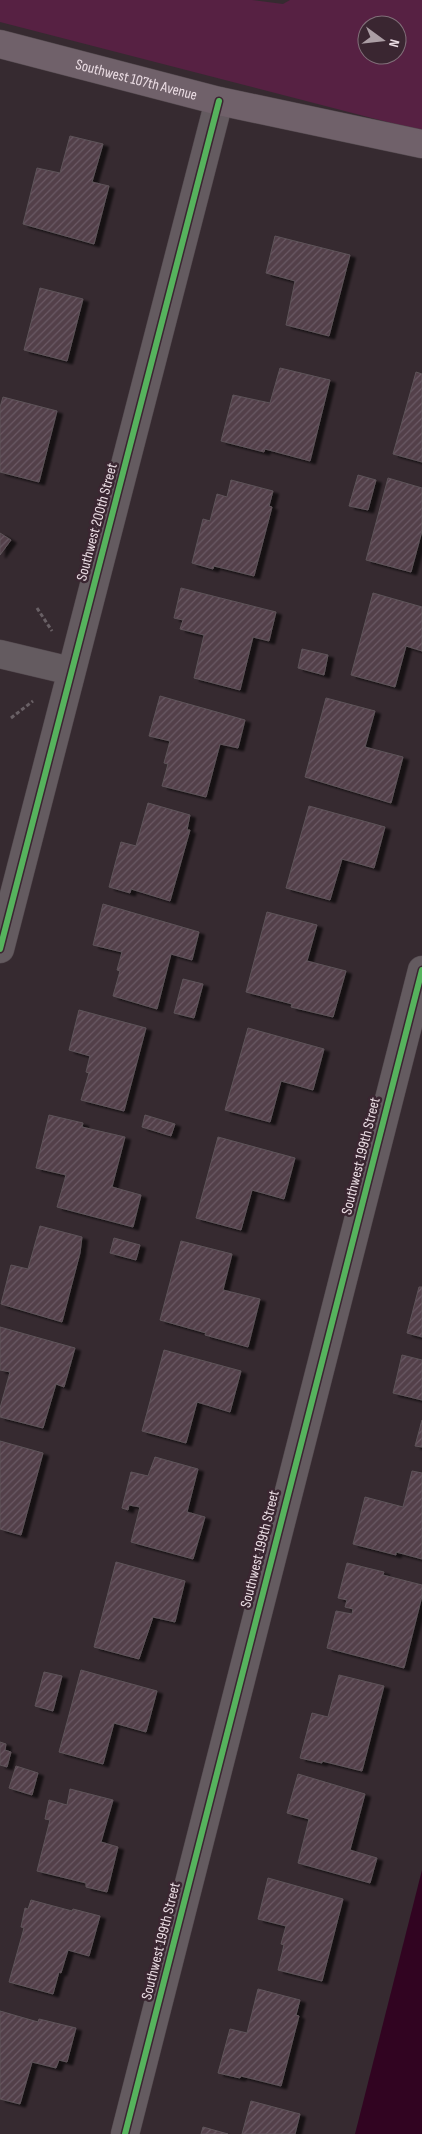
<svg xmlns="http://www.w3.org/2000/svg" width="422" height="2134" font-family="'Sofia Sans Condensed',sans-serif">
	<defs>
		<pattern id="building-hatch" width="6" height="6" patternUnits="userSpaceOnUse" patternTransform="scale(1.25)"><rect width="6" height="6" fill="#523f4a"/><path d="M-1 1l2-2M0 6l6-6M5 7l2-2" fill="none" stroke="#6b5a64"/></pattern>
		<filter id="shadow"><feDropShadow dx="5.5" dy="3" stdDeviation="1" flood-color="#0009"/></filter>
	</defs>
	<rect width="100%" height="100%" fill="#362a30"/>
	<path fill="#572143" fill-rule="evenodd" d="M0,0H252L283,4L290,0H422V131L0,22ZM367,25H397V55H367Z"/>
	<path fill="#310421" d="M422,1870V2134H355Z"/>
	<path fill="url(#building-hatch)" stroke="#5e5459" filter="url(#shadow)" d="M70,136L103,144L92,182L109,186L94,244L23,224L37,168L60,173Z
		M275,236L350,255L329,336L286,325L295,281L266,273Z
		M40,288L83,299L67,361L24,350Z
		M280,368L330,380L310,461L265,449L264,452L221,441L233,395L270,403Z
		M416,372L422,374V462L393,454Z
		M3,397L57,411L39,482L0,472V407Z
		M358,475L376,480L368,510L349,506Z
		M388,478L422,488V531L411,572L366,560Z
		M231,480L273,491L269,506L272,507L254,576L214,566L213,569L192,563L203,519L210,521L217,494L227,497Z
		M0,533L11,540L0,555Z
		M181,588L276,612L269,641L253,637L240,690L194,678L204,635L180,629L183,620L174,618Z
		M373,593L422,607V651L406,646L395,687L351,675Z
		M302,649L328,655L324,675L298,668Z
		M160,696L245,720L238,748L220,744L206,797L162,786L168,764L164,763L170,741L149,736Z
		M326,698L375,711L365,747L403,757L391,803L305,777Z
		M148,803L190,815L187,830H190L170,901L131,889L130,893L109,887L121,842L136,846Z
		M309,806L385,827L374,868L342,859L330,900L286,888Z
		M103,904L199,932L192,960L171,954L157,1009L113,996L120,971L117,970L122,952L93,945Z
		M267,912L317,925L307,961L346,971L333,1017L291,1007L292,1004L246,992Z
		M183,979L203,984L194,1018L174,1013Z
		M79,1010L146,1028L124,1111L81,1100L89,1073L86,1072L90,1056L69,1050Z
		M248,1028L324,1049L313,1090L281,1081L270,1122L225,1110Z
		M49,1115L83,1123L82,1127L125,1137L112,1187L141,1195L133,1227L57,1207L66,1175L36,1168Z
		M145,1115L175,1124L171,1136L142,1127Z
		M218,1137L295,1158L284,1199L252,1190L241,1230L196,1218Z
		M40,1226L82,1237L80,1253L62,1322L1,1304L11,1265L28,1269Z
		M114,1238L140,1245L136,1260L110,1253Z
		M181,1241L232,1254L223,1290L260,1299L248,1347L205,1335L206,1333L160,1320Z
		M419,1287H422V1337L407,1333Z
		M0,1327L75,1348L64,1387L56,1384L43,1428L0,1417V1408L10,1372L0,1370Z
		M164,1350L241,1371L230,1412L197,1402L186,1443L142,1431Z
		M402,1355L422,1360V1400L393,1393Z
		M422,1420V1447L415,1446Z
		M0,1441L43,1453L21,1535L0,1529Z
		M155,1457L198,1469L187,1512L205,1517L193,1559L131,1542L140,1507L129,1505L128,1510L122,1508L131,1472L148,1476Z
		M412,1471L422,1473V1559L396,1552V1555L353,1544L365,1497L403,1507Z
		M116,1562L185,1581L175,1622L153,1617L139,1659L94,1647Z
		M347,1563L384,1572L383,1575L422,1585V1596L404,1668L327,1648L336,1611L352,1614L353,1609L345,1607L347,1600L338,1598Z
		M81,1670L157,1691L146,1732L114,1723L103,1764L59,1752Z
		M44,1672L62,1676L53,1711L35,1706Z
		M339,1675L384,1686L362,1771L322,1761V1763L300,1758L312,1713L328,1717Z
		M0,1742L6,1744L5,1750L11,1752L7,1767L0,1765Z
		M16,1766L38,1773L32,1795L9,1788Z
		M298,1774L365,1794L350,1850L377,1858L370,1883L298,1863L309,1819L287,1813Z
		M70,1789L113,1800L101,1842L118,1847L107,1892L86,1887V1883L37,1871L50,1820L45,1819L49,1800L67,1805Z
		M268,1878L343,1899L322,1981L278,1970L284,1945L281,1944L286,1926L258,1919Z
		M31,1900L72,1911L73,1909L100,1916L89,1956L68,1950L61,1973L59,1972L53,1994L9,1982L24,1928L21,1927L25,1908L28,1909Z
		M258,1989L300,2000L296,2015L299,2016L281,2086L241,2076L240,2078L218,2073L230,2029L247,2033Z
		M0,2011L38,2022L39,2019L76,2028L67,2062L59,2060L56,2068L32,2062L20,2104L0,2099Z
		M251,2101L300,2114L295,2134H242Z
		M203,2127L228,2134H201Z"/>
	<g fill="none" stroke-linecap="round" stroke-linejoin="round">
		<defs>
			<path id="minor" d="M0,654L71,671
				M0,949L219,101
				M125,2134L422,970"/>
			<g id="primary">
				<path id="s1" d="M0,44L219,101L422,144"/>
			</g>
		</defs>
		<use href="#minor" stroke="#52484d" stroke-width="29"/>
		<use href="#primary" stroke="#52484d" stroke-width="29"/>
		<path stroke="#696065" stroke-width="3" stroke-dasharray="4 2.5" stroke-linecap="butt" d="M37,608L52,631
			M11,718L33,701"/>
		<use href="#minor" stroke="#645b60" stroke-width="28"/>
		<use href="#primary" stroke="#70616a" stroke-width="28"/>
		<defs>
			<path id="cycleway" d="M0,949L219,101
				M125,2134L422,970"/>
		</defs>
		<use href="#cycleway" stroke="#3a2631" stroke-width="9"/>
		<use href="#cycleway" stroke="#56b35d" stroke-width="6"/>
	</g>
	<g text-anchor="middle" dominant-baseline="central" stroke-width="5" stroke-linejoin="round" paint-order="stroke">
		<g font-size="15" fill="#ebdde4" stroke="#3a2631">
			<text stroke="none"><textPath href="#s1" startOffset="141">Southwest 107th Avenue</textPath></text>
			<text transform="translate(97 522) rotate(-75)">Southwest 200th Street</text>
			<text transform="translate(361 1156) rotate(-76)">Southwest 199th Street</text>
			<text transform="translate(260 1549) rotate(-76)">Southwest 199th Street</text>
			<text transform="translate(161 1941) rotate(-76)">Southwest 199th Street</text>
		</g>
	</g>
	<g transform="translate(382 40) rotate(105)"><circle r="24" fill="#3a2631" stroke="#816f79"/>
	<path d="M0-4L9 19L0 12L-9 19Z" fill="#ac9ea5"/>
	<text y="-8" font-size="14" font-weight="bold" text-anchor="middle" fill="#ebdde4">N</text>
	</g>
</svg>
